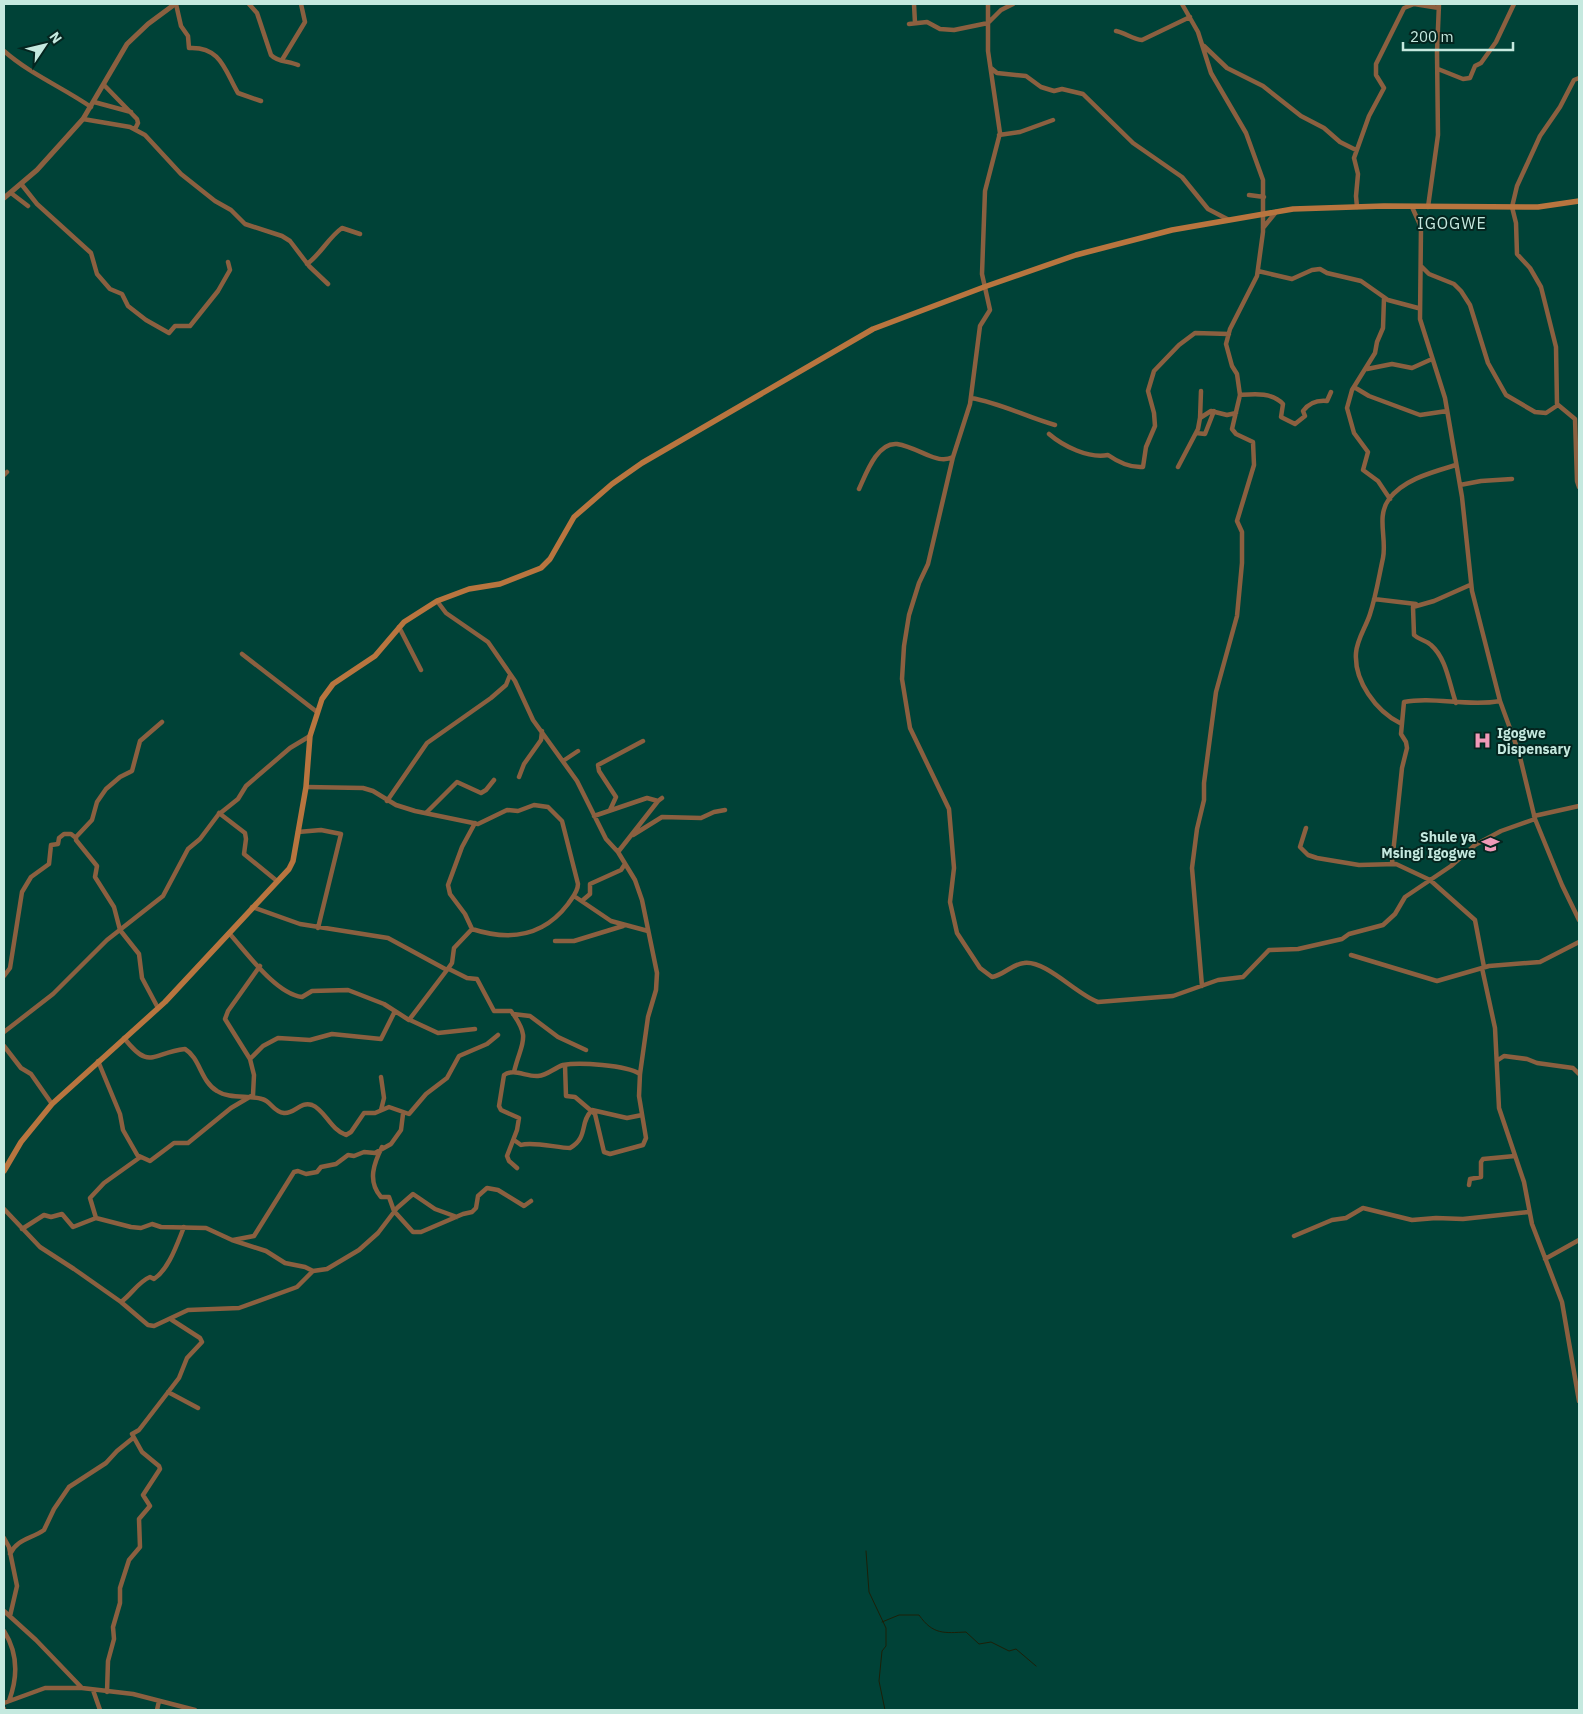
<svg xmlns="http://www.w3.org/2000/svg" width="1583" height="1714" font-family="'IBM Plex Sans',sans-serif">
	<rect width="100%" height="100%" fill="#004237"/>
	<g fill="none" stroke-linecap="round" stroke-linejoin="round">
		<path stroke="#1c2008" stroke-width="1" d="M866,1551L869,1592L886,1628V1646L882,1651L879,1681L885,1710
			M882,1622L899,1615H919C933,1635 944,1633 966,1632L979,1644L991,1642L1009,1651L1016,1649L1036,1666"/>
		<path stroke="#8b6040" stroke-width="4.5" d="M176,4L181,26L188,36L189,48C221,46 225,71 238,93L261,101
			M249,4L257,13L271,55C277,62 289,61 298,65
			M914,4L915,23
			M988,4V51L1000,133L985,191L982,274L990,310L980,326L970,404L953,457L928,564L919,583L909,615L904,646L902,679L910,728L949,809L954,868L950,902L957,933L980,968L992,977C1004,975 1012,964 1024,963C1046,960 1077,995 1098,1002L1173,996L1218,980L1243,977L1269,950L1298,949L1342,939L1349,934L1383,925L1395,914L1405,897L1451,866L1475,845L1501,831L1535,819
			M1182,4L1198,32L1211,73L1246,133L1263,180V232L1257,276L1230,329L1226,344L1232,366L1237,374L1240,395L1232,429L1236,434L1253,442L1254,465L1237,521L1242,532V563L1237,616L1216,692L1204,783V800L1197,829L1192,868L1202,986
			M909,24L927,22L940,29L954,30L988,23L1001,10L1013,4
			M1116,31C1126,33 1132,39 1142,40L1190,17
			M1204,46L1227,68L1263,86L1301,116L1324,128L1340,142L1356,150
			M4,51C30,74 62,87 91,107
			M282,60L305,22L301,4
			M991,68L997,73L1026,76L1041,87L1054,91L1062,89L1083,94L1133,143L1182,177L1208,209L1229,220
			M1438,69L1463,79L1470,78L1475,66L1481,63L1496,42L1514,4
			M1579,78L1574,80L1560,107L1540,136L1517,186L1512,207L1516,223L1517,254L1530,268L1541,287L1556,347L1557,404L1575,419L1577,481L1579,487
			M104,85L137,119L138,123L135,129
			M94,102L131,112
			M83,119L130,127L145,135L181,174L215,201L231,210L245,224L282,236L290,241L309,266L328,284
			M999,135L1020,132L1053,120
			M22,185L37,204L91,253L97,274L110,289L122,294L128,306L146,320L169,333L175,326H190L218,291L230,270L228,262
			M11,193L28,206
			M1249,195L1264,197
			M1357,207L1356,196L1358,174L1354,158L1369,116L1384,88L1376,75V64L1404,8L1414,4L1439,8
			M1412,207L1421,227L1420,319L1445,398L1462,497L1472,591L1500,701L1519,753L1535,819L1562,885L1579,920
			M1428,207L1438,135L1437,52L1439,4
			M1263,228L1276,212
			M307,264C321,254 328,238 342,228L360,234
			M1422,267L1429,274L1454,284L1461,291L1470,305L1488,363L1506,395L1535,412L1546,413L1558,405
			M1258,271L1292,279L1312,270L1320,269L1327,273L1361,281L1388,300L1418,308
			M1384,298L1383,328L1377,342L1375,353L1352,390L1347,408L1354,433L1368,452L1363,470L1378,481L1390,499
			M1367,369L1392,364L1412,368L1432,359
			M1354,387L1369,396L1420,415L1447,411
			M1240,395C1254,394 1272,392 1283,404L1281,417L1295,424L1305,416L1303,411C1309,403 1317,400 1327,401L1331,392
			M971,398C1001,403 1026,417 1055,425
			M1200,419L1201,391
			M1196,433L1205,434L1214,411
			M1049,434C1063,446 1089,459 1108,455C1118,462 1130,468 1143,467L1146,447L1155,426L1154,413L1148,391L1154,371L1179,345L1195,333L1229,334
			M1178,467L1198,429L1200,418L1211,411L1227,415L1236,413
			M4,475L7,472
			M1460,485L1481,481L1512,479
			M859,489C866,474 877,442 897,444C909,446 920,452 930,456C938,459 945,461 953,457
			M1374,599L1416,604
			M437,601L446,613L488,642L515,681L533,720L577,781L606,839L618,852L635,880L642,900L657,973L656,990L648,1017L640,1074L639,1096L646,1138L643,1145L610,1154L604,1152L595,1114L575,1097L566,1096L565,1065
			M399,627L421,670
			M242,654L317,712
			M1456,703C1449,684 1447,659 1431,645C1426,640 1419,640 1414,635L1413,607L1434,601L1470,585
			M1400,723C1376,711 1354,681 1356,653C1357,639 1366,627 1370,614C1376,596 1379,576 1383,558C1387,538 1376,517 1389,499C1404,479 1433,472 1456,465
			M563,761L578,751
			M519,777L524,764L541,740L542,731
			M387,801L427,743L491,698L506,685L510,675
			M610,810L616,797L599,771L598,765L643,741
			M219,813L245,833L246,839L244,854L277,881
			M426,813L457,782L481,793L486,790L494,780
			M594,816L647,798L658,801L662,798
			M1534,816L1579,806
			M1306,828L1300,847L1308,855L1317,858L1359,865L1396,864L1430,880L1475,920L1484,967
			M298,832L321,830L341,834L318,928
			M633,835L662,817L701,818L714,812L725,810
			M618,852L658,801
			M1392,863L1402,768L1407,748L1406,742L1401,734L1404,702C1433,696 1468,707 1500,701
			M574,896L611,921L648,931
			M583,900L590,894V884L621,870L625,864
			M252,907L300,924L388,938L447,970L452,963L454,948L472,929C509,941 543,937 568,904C572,898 578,892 578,884L562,821L548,807L534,805L518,811L507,810L478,824L415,811L396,805L373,791L363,788L306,787
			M472,929L465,914L450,894L448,885L462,847L475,823
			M229,933C246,952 276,994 302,997L312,991L348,990L384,1004L409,1020L447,970
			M555,941H574L623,926
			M1351,955L1437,981L1489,966L1540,962L1579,942
			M1482,968L1495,1028L1499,1108L1524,1182L1532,1224L1562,1302L1579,1401
			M449,969L467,978L477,979L494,1011H511C532,1039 521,1042 514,1072
			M4,976L10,968L22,892L31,877L49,864L51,845L58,844L59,838L64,834H71L76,838
			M158,1008L142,978L139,954L120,930L114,907L95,877L97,866L76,840V837L92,820L97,802L106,789L120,777L132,771L140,741L162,722
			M513,1014L530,1016L558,1037L586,1050
			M410,1020L438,1033L475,1029
			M4,1032L53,994L107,940L163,896L188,849L200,839L218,815L238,799L246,786L290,748L310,736
			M124,1038C150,1071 151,1053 185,1049C200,1058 201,1082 217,1091C229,1099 248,1095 262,1099C271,1101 273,1112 284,1113C295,1114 300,1101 312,1105C325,1110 330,1129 346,1135L351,1132L364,1113H375L389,1107L409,1114L426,1094L447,1078L459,1056L487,1044L498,1035
			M4,1046L21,1068L31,1074L52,1104
			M250,1059L263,1046L278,1038L310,1040L332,1034L381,1039L395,1011
			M1498,1060L1504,1056L1527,1059L1537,1063L1573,1068L1579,1074
			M381,1110L384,1098L381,1077
			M514,1140L521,1145C532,1141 558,1148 570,1148C589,1137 579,1123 592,1110L627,1118L642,1115
			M382,1147C374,1163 367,1181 381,1197H389L394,1211L413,1232H421L463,1214L472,1212L476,1208L478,1196L487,1188L498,1190L524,1206L531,1201
			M139,1156L150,1161L174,1143H188L231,1108L253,1095L254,1075L250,1059L225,1019L228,1011L260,966
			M517,1168L509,1161L507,1156L517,1130L519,1118L501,1110L499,1106L504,1075C514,1068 526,1077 538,1076C548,1075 554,1068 563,1065C579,1062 626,1065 640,1074
			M1469,1185L1470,1179L1481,1177V1162L1483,1159L1515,1156
			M4,1209L40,1247L74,1269L121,1302L148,1325L154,1326L188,1310L239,1308L297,1287L313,1271L327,1269L359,1250L378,1233L397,1208L413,1194L435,1209L457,1217
			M96,1218L90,1198L104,1183L139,1158L123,1130L120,1114L98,1061
			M22,1229L44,1215L51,1217L62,1214L73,1227L96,1218L131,1227L141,1228L152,1224L161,1227L206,1228L232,1240L266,1251L285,1263L305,1267L313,1271
			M1294,1236L1332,1220L1346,1218L1363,1208L1412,1220L1436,1218L1463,1219L1528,1212
			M233,1240L254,1236L294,1172L298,1171L306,1174L317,1172L321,1167L336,1164L348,1155L354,1156L364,1152L375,1153L391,1144L401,1130L403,1114
			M1545,1259L1579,1240
			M121,1302C132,1294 138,1282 150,1277L154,1279C169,1269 177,1244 184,1227
			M168,1392L198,1408
			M4,1538L9,1547L17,1586L10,1616
			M10,1554C17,1539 31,1539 44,1530L54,1509L69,1487L106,1463L117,1451L133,1438
			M4,1611L36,1640L82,1688L133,1694L195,1710
			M4,1631C18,1653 18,1677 9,1701
			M93,1690L100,1710
			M107,1692L108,1661L114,1639L113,1627L120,1603V1588L129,1560L140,1547L139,1519L150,1506L143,1495L160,1469L159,1466L142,1452L132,1434L139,1430L179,1378L187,1358L202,1342L200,1338L172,1320
			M4,1703L45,1688H82
			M4,1709V1710
			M157,1710L159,1701"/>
		<path stroke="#8b6040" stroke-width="5" d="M4,198L37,170L83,119L127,44L148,24L175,4"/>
		<path stroke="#b8753f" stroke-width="5.5" d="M4,1171L21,1142L52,1104L165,1002L289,869L293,861L306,787L310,736L322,699L333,684L375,656L404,622L437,601L469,589L500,584L541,568L550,559L574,517L612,484L642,463L873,329L984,287L1076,255L1172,230L1293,209L1384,206L1538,207L1579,201"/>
	</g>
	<defs>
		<symbol id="hospital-bare" viewBox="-9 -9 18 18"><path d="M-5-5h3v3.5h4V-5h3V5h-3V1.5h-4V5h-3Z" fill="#ef9ab8" stroke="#04251f" stroke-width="2.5" paint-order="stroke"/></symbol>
		<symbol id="school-bare" viewBox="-9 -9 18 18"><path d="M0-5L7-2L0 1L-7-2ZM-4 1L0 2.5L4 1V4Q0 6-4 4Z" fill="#ef9ab8" stroke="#04251f" stroke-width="2.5" paint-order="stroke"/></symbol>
	</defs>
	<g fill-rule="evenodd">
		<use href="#hospital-bare" x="1470" y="728" width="25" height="25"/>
		<use href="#school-bare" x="1478" y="832" width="25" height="25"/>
	</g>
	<g text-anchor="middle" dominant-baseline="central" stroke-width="4" stroke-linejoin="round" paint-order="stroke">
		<g font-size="14" font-weight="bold" fill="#c5e9df" stroke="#04251f" text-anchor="start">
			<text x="1497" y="733">Igogwe<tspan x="1497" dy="16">Dispensary</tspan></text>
			<text x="1476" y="837" text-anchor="end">Shule ya<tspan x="1476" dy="16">Msingi Igogwe</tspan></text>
		</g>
		<g font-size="16" letter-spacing="1" fill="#c5e9df" stroke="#04251f">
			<text x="1452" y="223">IGOGWE</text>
		</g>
	</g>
	<rect width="1583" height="1714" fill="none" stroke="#c5e9df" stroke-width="10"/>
	<g transform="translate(45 45) rotate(55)" stroke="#04251f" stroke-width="4" paint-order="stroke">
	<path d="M0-4L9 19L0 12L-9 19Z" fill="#c5e9df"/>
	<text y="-8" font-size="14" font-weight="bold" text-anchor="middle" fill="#c5e9df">N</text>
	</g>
	<path d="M1403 42v8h110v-8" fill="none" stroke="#c5e9df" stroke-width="2.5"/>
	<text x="1410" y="42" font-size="15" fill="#c5e9df" stroke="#04251f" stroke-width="4" paint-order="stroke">200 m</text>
</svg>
